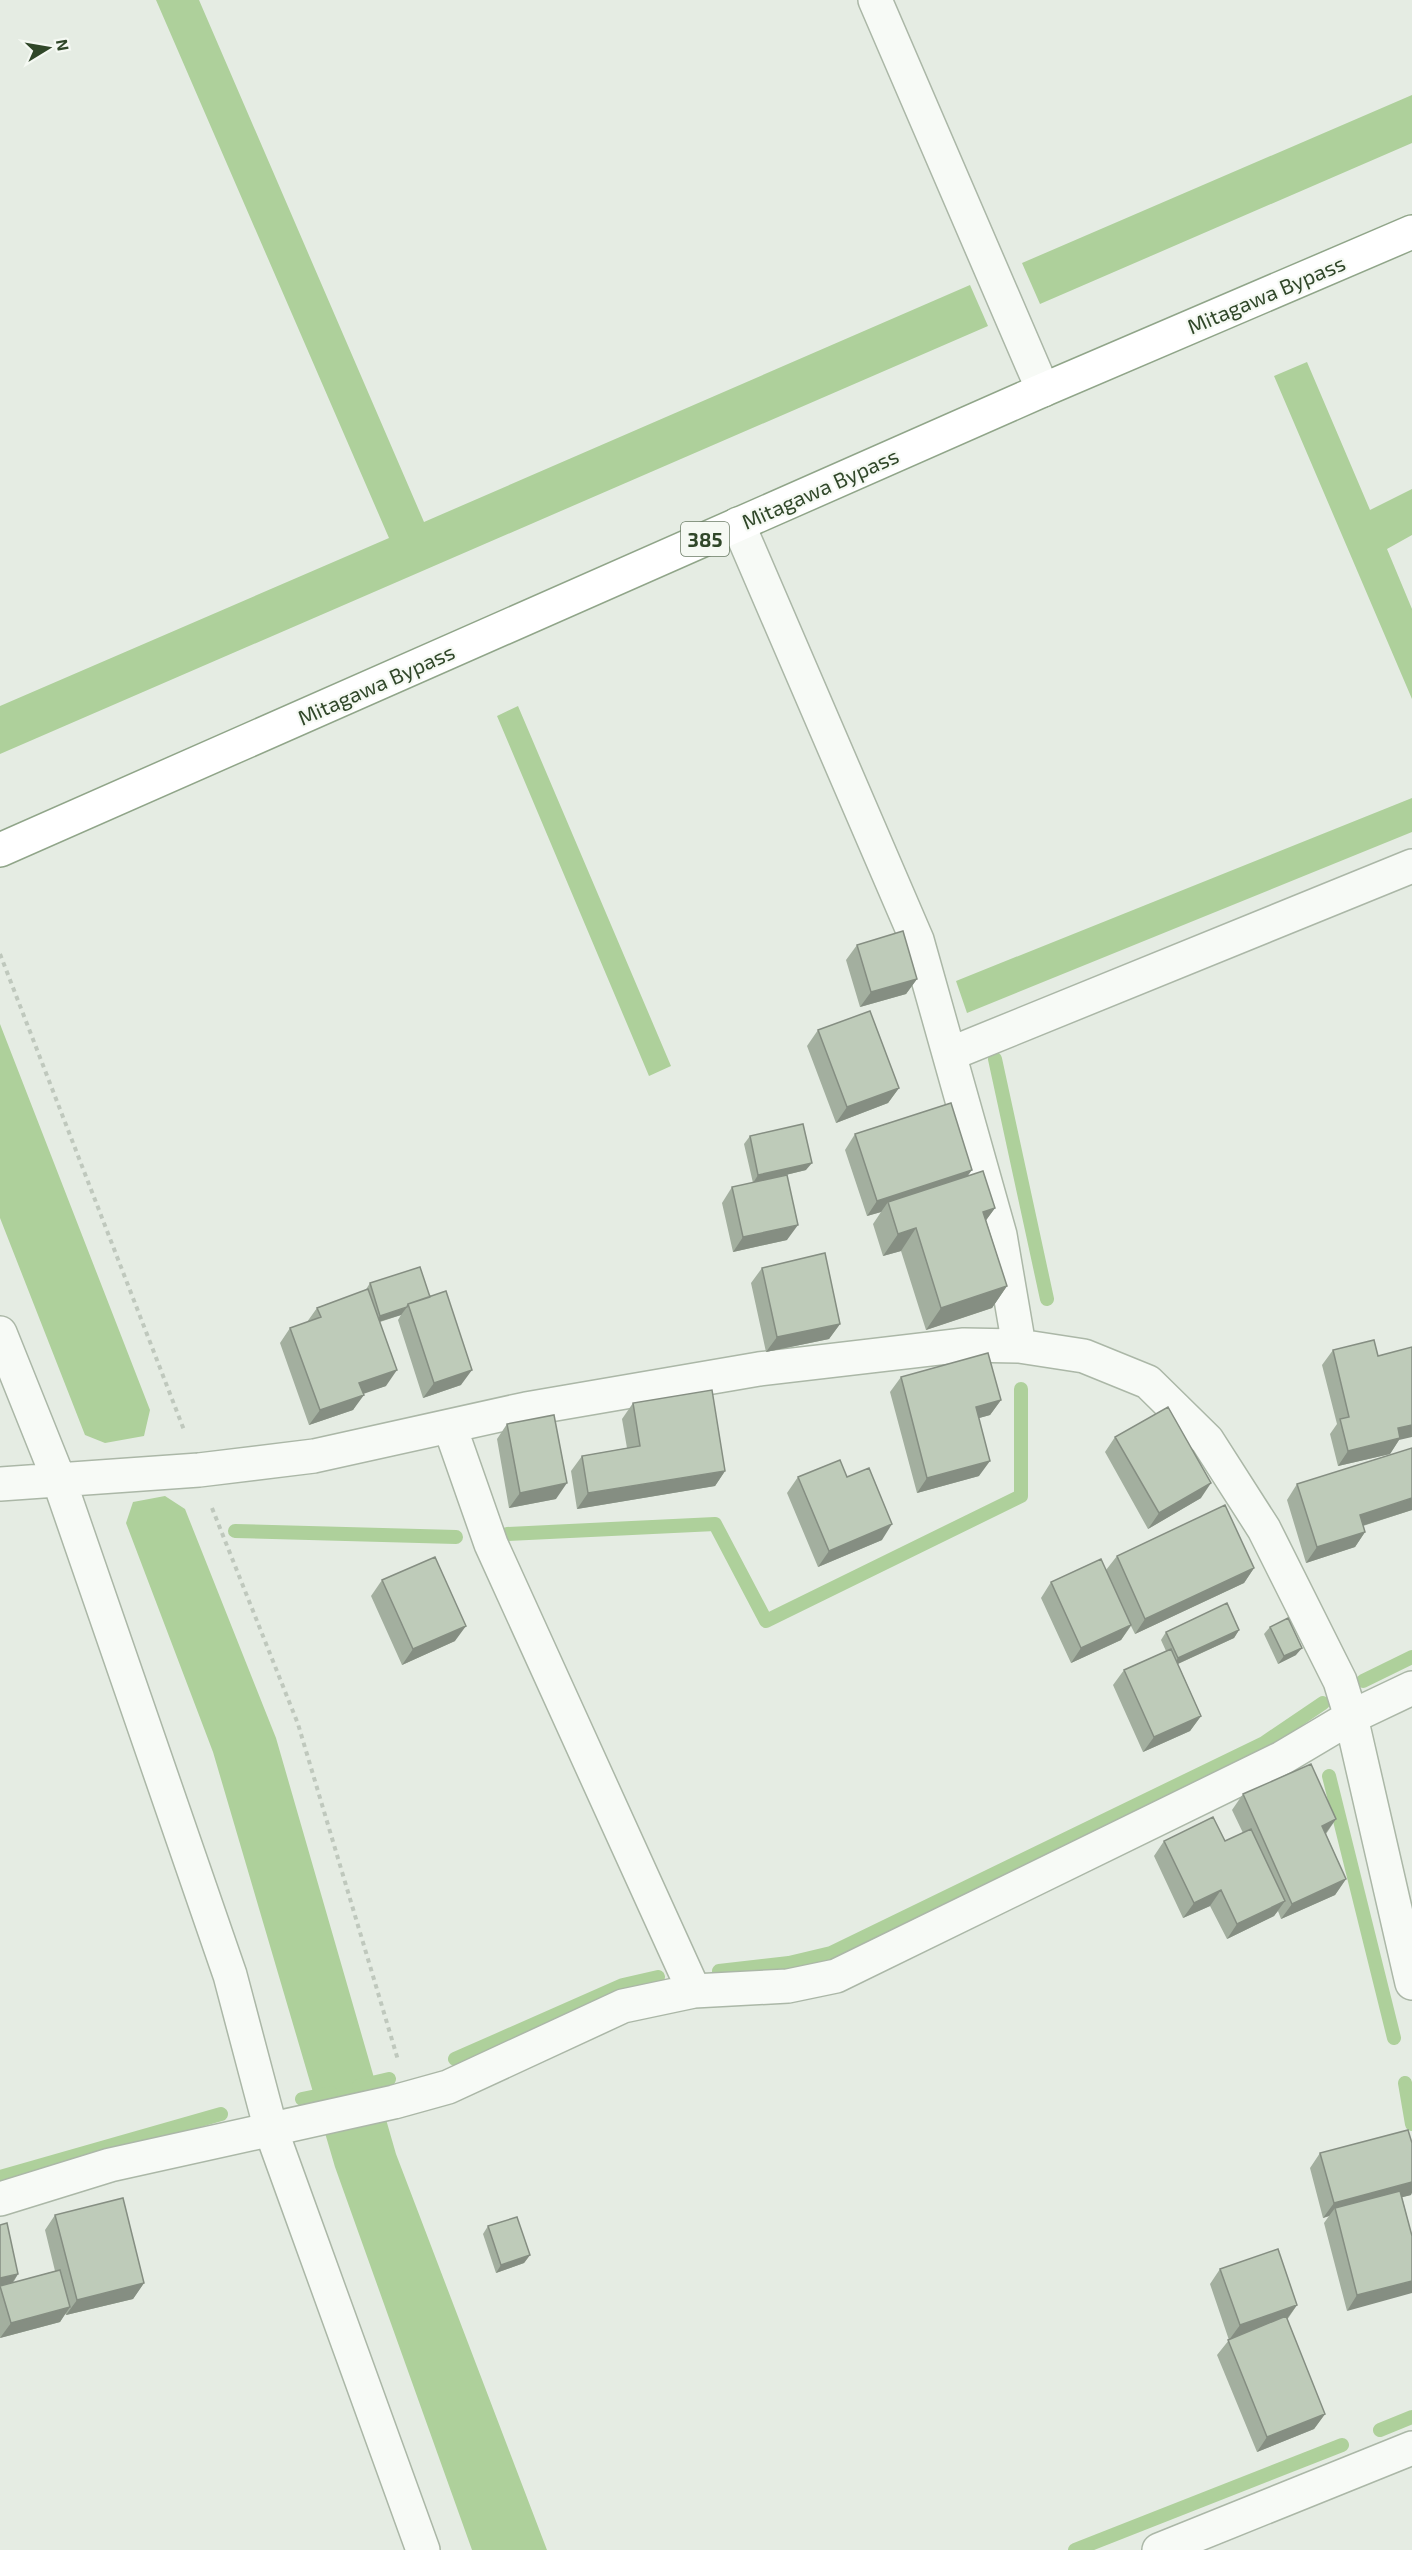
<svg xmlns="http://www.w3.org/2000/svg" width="1412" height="2550" font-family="'Exo 2',sans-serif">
	<rect width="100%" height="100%" fill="#e5ece3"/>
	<path fill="#aed09b" d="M156,0H199L424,522L970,285L988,326L0,754V706L389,538Z
		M1412,95V143L1040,304L1022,263Z
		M1307,362L1370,510L1412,489V535L1387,549L1412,609V699L1274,376Z
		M518,706L671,1066L649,1076L497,716Z
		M1412,798V832L967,1013L956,981Z
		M0,1024L150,1410L144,1436L105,1443L85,1435L0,1218Z
		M165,1496L185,1509L276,1738L396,2154L547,2550H472L335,2167L213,1752L126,1523L133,1502Z"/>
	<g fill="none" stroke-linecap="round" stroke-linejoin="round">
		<path stroke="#aed09b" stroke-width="14" d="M995,1059L1047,1299
			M235,1531L456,1537
			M507,1534L715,1524L766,1621L1021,1496V1389
			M1363,1681L1412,1657
			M1329,1776L1394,2038
			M719,1971L789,1963L831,1953L1264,1743L1323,1703
			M455,2059L623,1985L658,1977
			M1405,2083L1412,2124
			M359,2086L389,2079
			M302,2099L331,2093
			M0,2177L221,2114
			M1380,2430L1412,2417
			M1075,2550L1342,2445"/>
		<defs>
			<path id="minor" d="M875,0L1043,390
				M738,524L917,940L1000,1235L1019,1346
				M950,1054L1412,866
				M0,1333L59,1480L230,1975L271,2130L423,2550
				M450,1427L491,1544L694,1991
				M0,1484L199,1470L314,1456L526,1409L759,1369L964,1345L1019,1346L1084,1356L1148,1382L1207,1440L1264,1529L1340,1681L1351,1717L1412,1983
				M0,2199L110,2165L394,2102L448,2087L623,2006L694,1991L788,1986L836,1976L1282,1758L1351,1717L1412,1688
				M1159,2550L1412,2448"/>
			<path id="highway" d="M0,850L1043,390L1412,232"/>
		</defs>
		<use href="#minor" stroke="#abb7a7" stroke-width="36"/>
		<use href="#highway" stroke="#90a589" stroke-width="36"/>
		<path stroke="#bfc8bd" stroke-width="4" stroke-dasharray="4.5 4.5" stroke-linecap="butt" d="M0,954L184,1430
			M212,1508L298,1724L398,2060"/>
		<use href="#minor" stroke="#f7faf6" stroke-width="33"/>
		<use href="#highway" stroke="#fff" stroke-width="33"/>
	</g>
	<path fill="#a3af9f" d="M857,945L917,979L906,994L860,1007L846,960Z
		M818,1030L899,1088L888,1103L836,1123L807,1046Z
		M855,1134L968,1176L995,1208L986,1220L1007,1286L992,1308L926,1330L901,1251L883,1256L873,1224L881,1212L867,1216L845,1150Z
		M750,1136L806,1170L753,1183L744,1144Z
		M732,1187L787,1240L733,1252L722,1203Z
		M762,1268L840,1324L829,1339L766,1352L751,1283Z
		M370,1283L430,1297L461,1385L423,1398L398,1320L401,1315L380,1322L386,1386L363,1393L353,1410L309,1425L280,1343L290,1328L307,1322L317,1308L365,1291Z
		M1333,1350L1399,1440L1390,1454L1338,1466L1330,1434L1337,1424L1322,1365Z
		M901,1377L1001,1400L990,1415L979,1418V1476L917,1493L890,1392Z
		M633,1403L725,1471L715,1486L577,1509L571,1471L582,1456L627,1448L622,1419Z
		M507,1424L556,1499L509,1508L497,1439Z
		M1115,1437L1201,1498L1148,1529L1105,1452Z
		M798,1477H847L882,1540L818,1567L787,1493Z
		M1297,1484L1412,1510L1363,1526L1365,1532L1355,1547L1306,1563L1287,1500Z
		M1117,1556L1254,1568L1244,1583L1135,1634L1131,1626L1121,1640L1071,1663L1041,1598L1051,1582L1106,1570Z
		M382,1580L455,1641L402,1665L371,1596Z
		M1270,1627L1296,1655L1278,1664L1264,1634Z
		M1239,1630L1234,1638L1178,1664L1201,1716L1190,1731L1143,1752L1113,1685L1124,1670L1166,1651L1161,1640L1166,1632Z
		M1243,1794L1336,1819L1326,1834L1346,1879L1335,1895L1281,1919L1278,1911L1274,1916L1227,1939L1210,1906L1183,1918L1154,1856L1164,1841H1225L1243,1833L1232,1810Z
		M1320,2153L1411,2195L1402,2197L1412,2236L1347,2311L1324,2223L1329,2216L1323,2218L1310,2168Z
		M55,2215L144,2283L133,2299L66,2315L65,2313L60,2322L0,2338V2225L18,2274L13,2283L55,2271L45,2230Z
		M488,2226L530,2255L524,2263L496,2273L483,2234Z
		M1220,2269L1297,2305L1287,2320L1325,2414L1314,2429L1257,2452L1217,2355L1229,2340L1210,2284Z"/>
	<path fill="#858e82" d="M917,979L906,994L860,1007L871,992Z
		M899,1088L888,1103L836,1123L847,1107Z
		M812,1163L806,1170L753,1183L758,1175Z
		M972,1170L961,1185L888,1202L881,1212L867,1216L877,1201Z
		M995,1208L979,1230L983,1212Z
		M798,1225L787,1240L733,1252L743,1237Z
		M916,1228L901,1251L883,1256L898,1234Z
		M1007,1286L992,1308L926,1330L941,1308Z
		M407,1307L401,1315L375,1323L380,1316Z
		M840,1324L829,1339L766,1352L777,1337Z
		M397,1370L386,1386L349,1399L359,1383Z
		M472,1370L461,1385L423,1398L434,1383Z
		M364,1395L353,1410L309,1425L320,1410Z
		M1001,1400L990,1415L965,1422L976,1407Z
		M1412,1425V1437L1399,1440L1390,1454L1338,1466L1348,1451L1398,1428Z
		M990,1461L979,1476L917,1493L927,1478Z
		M725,1471L715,1486L577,1509L588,1493Z
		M567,1483L556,1499L509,1508L520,1493Z
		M1211,1483L1201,1498L1148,1529L1159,1513Z
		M1412,1498V1510L1349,1530L1360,1515Z
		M892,1524L882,1540L818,1567L829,1551Z
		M1365,1532L1355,1547L1306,1563L1317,1547Z
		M1254,1568L1244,1583L1135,1634L1145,1619Z
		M1131,1625L1121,1640L1071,1663L1081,1648Z
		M466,1626L455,1641L402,1665L413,1649Z
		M1239,1630L1234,1638L1173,1666L1178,1658Z
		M1302,1648L1296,1655L1278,1664L1284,1656Z
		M1201,1716L1190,1731L1143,1752L1154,1737Z
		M1336,1819L1325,1834L1322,1826Z
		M1346,1879L1335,1895L1281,1919L1292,1904Z
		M1221,1890L1210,1906L1183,1918L1194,1903Z
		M1285,1901L1274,1916L1227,1939L1237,1924Z
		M1412,2182V2193L1411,2195L1337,2214L1335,2208L1329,2216L1323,2218L1334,2203Z
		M530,2255L524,2263L496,2273L501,2265Z
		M18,2274L8,2289L0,2286V2278Z
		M1412,2281V2293L1347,2311L1357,2295Z
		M144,2283L133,2299L66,2315L77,2300Z
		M1297,2305L1286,2320L1229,2340L1240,2325Z
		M70,2307L60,2322L0,2338L11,2323Z
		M1325,2414L1314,2429L1257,2452L1267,2437Z"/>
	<path fill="#becbb9" stroke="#858e82" stroke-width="1.5" d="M903,931L917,979L871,992L857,945Z
		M870,1011L899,1088L847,1107L818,1030Z
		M951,1103L972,1170L877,1201L855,1134Z
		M803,1124L812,1163L758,1175L750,1136Z
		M983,1171L995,1208L983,1212L1007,1286L941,1308L916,1228L898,1234L888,1202Z
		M787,1175L798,1225L743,1237L732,1187Z
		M825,1253L840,1324L777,1337L762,1268Z
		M420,1267L430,1297L408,1304L407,1307L380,1316L370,1283Z
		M368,1289L397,1370L359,1383L364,1395L320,1410L290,1328L321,1317L317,1308Z
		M446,1291L472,1370L434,1383L408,1304Z
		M1374,1340L1378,1356L1412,1347V1425L1398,1428L1400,1438L1348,1451L1340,1419L1349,1417L1333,1350Z
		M988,1353L1001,1400L976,1407L990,1461L927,1478L901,1377Z
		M712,1390L725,1471L588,1493L582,1456L640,1446L633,1403Z
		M1168,1407L1211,1483L1159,1513L1115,1437Z
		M554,1415L567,1483L520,1493L507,1424Z
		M1412,1448V1498L1360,1515L1365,1532L1317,1547L1297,1484Z
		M840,1460L847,1477L869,1468L892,1524L829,1551L798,1477Z
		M1225,1505L1254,1568L1145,1619L1117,1556Z
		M435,1557L466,1626L413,1649L382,1580Z
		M1101,1559L1131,1625L1081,1648L1051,1582Z
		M1227,1603L1239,1630L1178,1658L1166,1632Z
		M1288,1618L1302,1648L1284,1656L1270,1627Z
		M1171,1649L1201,1716L1154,1737L1124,1670Z
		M1311,1764L1336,1819L1322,1826L1346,1879L1292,1904L1243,1794Z
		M1213,1817L1225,1841L1251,1829L1285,1901L1237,1924L1221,1890L1194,1903L1164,1841Z
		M1408,2130L1412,2143V2182L1334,2203L1320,2153Z
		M1400,2191L1412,2236V2281L1357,2295L1335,2208Z
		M123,2198L144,2283L77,2300L55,2215Z
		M517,2217L530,2255L501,2265L488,2226Z
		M7,2223L18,2274L0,2278V2225Z
		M1278,2249L1297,2305L1240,2325L1220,2269Z
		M60,2270L70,2307L11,2323L0,2286Z
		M1286,2316L1325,2414L1267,2437L1228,2340Z"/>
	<g text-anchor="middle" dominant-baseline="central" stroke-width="4.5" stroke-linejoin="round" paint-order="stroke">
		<rect fill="#f5f9f3" stroke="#6b7c66" stroke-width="1.5" x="681" y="522" width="48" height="34" rx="4.5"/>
		<g font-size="20" font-weight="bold" fill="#304729">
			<text x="705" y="539">385</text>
		</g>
		<g font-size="21" fill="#304729" stroke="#f5f9f3">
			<text transform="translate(1266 294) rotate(-23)">Mitagawa Bypass</text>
			<text transform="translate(820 488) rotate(-24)">Mitagawa Bypass</text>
			<text transform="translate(376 684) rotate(-24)">Mitagawa Bypass</text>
		</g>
	</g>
	<g transform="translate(48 48) rotate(79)" stroke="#f5f9f3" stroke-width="4.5" paint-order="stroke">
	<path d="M0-4.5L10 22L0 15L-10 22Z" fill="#304729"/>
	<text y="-9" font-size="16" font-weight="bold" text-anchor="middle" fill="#304729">N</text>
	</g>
</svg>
